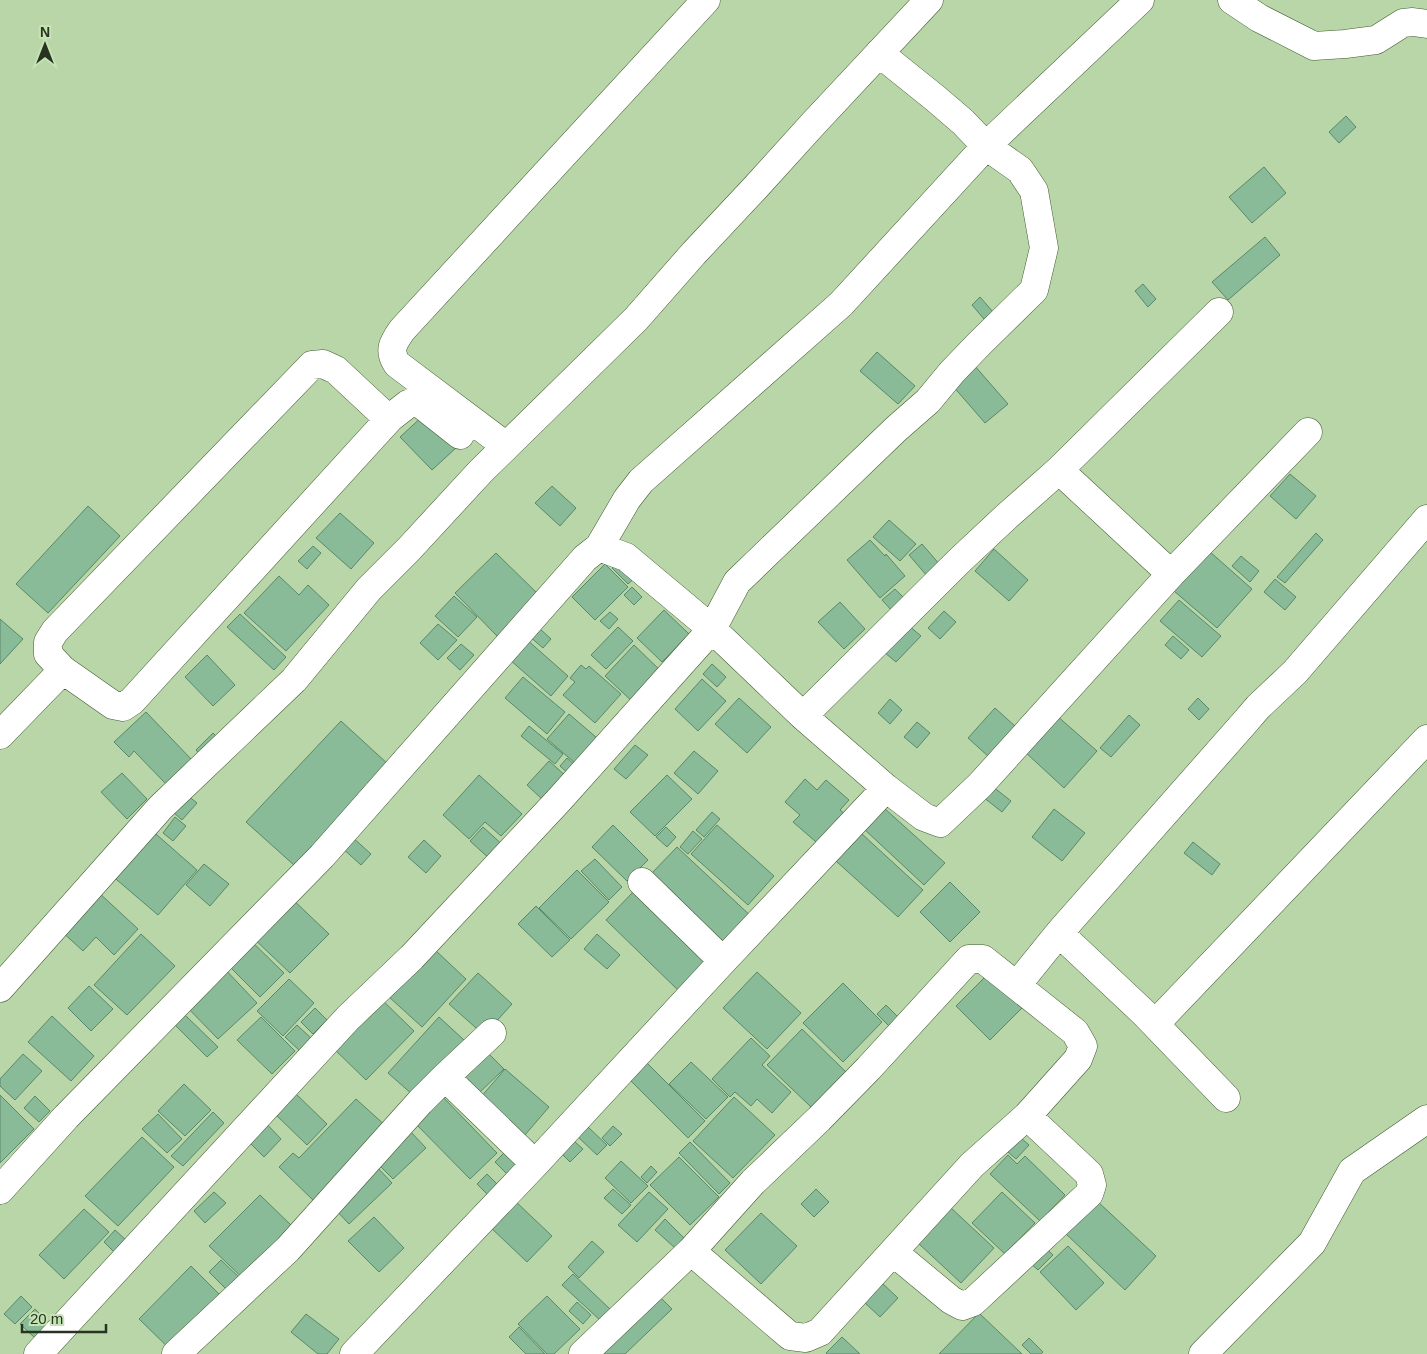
<svg xmlns="http://www.w3.org/2000/svg" width="1427" height="1354" font-family="Helvetica,sans-serif">
	<rect width="100%" height="100%" fill="#b8d6a7"/>
	<path fill="#8abb99" stroke="#588868" d="M1346,116L1356,127L1339,143L1329,132Z
		M1264,167L1286,193L1252,223L1229,197Z
		M1265,237L1280,255L1228,300L1212,282Z
		M1143,284L1156,299L1148,307L1135,291Z
		M980,297L993,312L984,319L972,305Z
		M877,352L915,386L898,404L860,371Z
		M974,365L1008,404L985,423L952,385Z
		M425,414L457,447L432,470L400,437Z
		M1290,474L1316,496L1296,519L1270,496Z
		M552,486L576,508L560,526L535,503Z
		M88,506L120,536L48,613L16,584Z
		M340,513L374,543L351,569L316,538Z
		M889,520L916,544L900,561L873,537Z
		M1316,533L1323,540L1285,583L1277,577Z
		M870,540L885,556L886,554L905,576L880,598L847,560Z
		M922,544L941,566L928,577L909,555Z
		M313,546L321,553L307,569L298,561Z
		M994,549L1028,580L1009,601L975,571Z
		M1209,551L1252,589L1217,628L1174,591Z
		M496,553L539,595L498,637L455,593Z
		M1241,556L1259,571L1250,582L1232,566Z
		M622,559L638,575L628,584L612,568Z
		M605,564L628,587L595,620L572,597Z
		M279,576L299,595L308,585L329,605L286,651L244,613Z
		M1275,579L1296,597L1285,610L1264,592Z
		M632,587L642,597L634,605L624,595Z
		M895,589L907,601L894,613L882,600Z
		M454,596L477,617L458,637L435,616Z
		M1179,600L1221,636L1202,657L1160,621Z
		M840,602L865,629L844,649L818,622Z
		M664,610L689,634L662,662L637,638Z
		M944,611L956,622L940,639L928,628Z
		M610,612L618,619L609,629L600,621Z
		M240,614L286,657L274,670L227,627Z
		M0,619L23,639L0,664Z
		M438,624L457,640L438,660L420,643Z
		M908,625L921,636L896,662L884,652Z
		M538,627L551,639L543,648L529,636Z
		M618,627L633,641L606,669L591,655Z
		M1173,636L1189,650L1181,659L1165,645Z
		M526,639L568,676L551,696L509,659Z
		M461,644L474,655L460,670L447,658Z
		M634,645L665,675L636,705L605,676Z
		M207,655L235,685L213,706L185,677Z
		M712,664L726,677L717,687L703,674Z
		M581,665L586,669L589,666L621,694L595,723L563,695L575,682L570,678Z
		M523,677L565,712L547,734L505,698Z
		M702,679L726,701L698,731L675,709Z
		M739,698L771,727L747,753L715,724Z
		M1198,698L1209,709L1199,720L1188,709Z
		M890,699L902,710L890,724L878,713Z
		M995,708L1016,727L989,757L968,738Z
		M146,712L192,760L166,784L134,751L129,757L114,742Z
		M569,714L597,738L575,763L547,739Z
		M1056,715L1097,751L1064,788L1024,751Z
		M1129,715L1140,725L1111,757L1100,748Z
		M341,721L389,765L295,866L246,822Z
		M917,722L930,733L917,748L904,737Z
		M529,726L563,754L555,764L521,736Z
		M213,733L223,743L205,760L196,750Z
		M635,745L648,755L626,779L614,769Z
		M694,751L718,771L698,794L674,773Z
		M567,758L578,768L571,776L560,766Z
		M549,761L567,777L544,801L527,785Z
		M122,773L147,799L127,819L101,792Z
		M479,775L522,814L501,836L485,822L469,839L443,815Z
		M667,775L692,799L655,836L630,812Z
		M805,779L817,790L826,780L849,800L840,810L850,818L823,848L793,822L800,815L785,802Z
		M992,786L1011,801L1002,812L983,797Z
		M187,795L197,803L182,820L173,812Z
		M884,808L945,863L924,885L864,829Z
		M1054,809L1085,833L1062,861L1032,837Z
		M712,812L720,819L704,837L696,830Z
		M175,817L186,826L173,841L163,833Z
		M613,825L648,860L627,881L592,847Z
		M717,825L774,876L748,905L691,854Z
		M483,827L505,847L492,861L470,841Z
		M666,827L676,837L667,847L656,837Z
		M149,828L197,870L158,915L110,874Z
		M693,831L702,839L688,854L680,847Z
		M862,834L923,890L898,917L836,861Z
		M351,836L371,854L361,865L341,847Z
		M424,840L441,856L426,873L408,857Z
		M1193,842L1220,864L1212,875L1184,853Z
		M677,847L754,919L728,947L651,874Z
		M595,859L622,887L609,900L581,871Z
		M204,864L229,884L210,906L186,885Z
		M577,870L609,902L571,939L539,908Z
		M950,882L980,912L950,942L920,912Z
		M637,888L715,962L683,995L606,920Z
		M97,891L138,929L114,955L96,937L83,951L60,930Z
		M288,895L329,934L290,973L250,935Z
		M536,906L570,940L552,957L518,924Z
		M141,934L175,966L127,1015L94,985Z
		M597,934L620,955L607,969L584,949Z
		M245,935L284,973L260,997L222,959Z
		M433,948L466,979L422,1027L388,996Z
		M221,965L257,1003L218,1039L182,1002Z
		M757,972L801,1013L767,1049L723,1008Z
		M478,973L512,1004L484,1035L449,1004Z
		M988,974L1022,1008L990,1040L956,1006Z
		M289,979L314,1003L283,1036L257,1011Z
		M843,983L882,1022L843,1062L803,1023Z
		M89,986L113,1009L91,1031L68,1008Z
		M379,997L414,1031L366,1080L331,1046Z
		M886,1005L899,1018L890,1027L877,1014Z
		M315,1008L327,1020L313,1034L301,1022Z
		M185,1015L218,1047L207,1057L175,1025Z
		M52,1016L94,1056L71,1081L28,1042Z
		M261,1017L295,1051L272,1074L237,1040Z
		M439,1017L464,1040L413,1095L388,1073Z
		M297,1025L312,1039L300,1051L285,1037Z
		M802,1029L846,1072L811,1107L767,1065Z
		M751,1038L770,1056L762,1065L791,1092L772,1113L757,1099L751,1106L735,1092L730,1097L712,1079Z
		M485,1050L504,1069L478,1094L459,1075Z
		M23,1054L42,1071L15,1100L0,1086V1079Z
		M643,1059L705,1121L688,1138L626,1076Z
		M691,1062L728,1097L706,1119L669,1084Z
		M505,1069L549,1107L524,1136L480,1098Z
		M184,1084L211,1110L185,1136L158,1111Z
		M293,1091L327,1124L307,1145L273,1112Z
		M0,1095L34,1129L0,1163Z
		M441,1095L497,1153L470,1179L414,1122Z
		M35,1096L50,1111L39,1122L24,1108Z
		M734,1097L775,1135L733,1178L693,1141Z
		M356,1099L387,1127L315,1202L279,1167L293,1153L299,1158Z
		M213,1112L224,1123L183,1166L171,1156Z
		M158,1114L182,1139L167,1153L142,1129Z
		M262,1119L281,1139L264,1157L244,1137Z
		M587,1126L607,1145L597,1155L577,1136Z
		M613,1126L622,1134L610,1146L602,1138Z
		M409,1130L426,1148L393,1179L376,1162Z
		M142,1137L174,1167L118,1226L85,1196Z
		M1021,1138L1029,1145L1016,1159L1008,1152Z
		M574,1141L583,1149L570,1162L562,1154Z
		M690,1142L730,1183L719,1194L679,1153Z
		M507,1150L521,1165L509,1176L495,1162Z
		M1008,1155L1017,1164L1025,1156L1065,1195L1040,1221L990,1174Z
		M679,1157L719,1197L690,1225L650,1185Z
		M621,1161L648,1186L631,1203L605,1178Z
		M376,1166L392,1183L349,1224L333,1207Z
		M651,1166L657,1172L647,1183L641,1177Z
		M487,1174L498,1185L488,1195L477,1184Z
		M613,1189L631,1205L622,1214L604,1198Z
		M816,1189L829,1202L814,1217L801,1204Z
		M214,1192L226,1203L205,1223L194,1211Z
		M649,1192L668,1209L637,1242L618,1225Z
		M1002,1192L1035,1223L1005,1254L972,1223Z
		M260,1195L294,1228L248,1283L209,1246Z
		M513,1199L552,1236L527,1262L488,1225Z
		M1096,1200L1156,1256L1125,1290L1065,1233Z
		M950,1207L994,1248L961,1283L917,1242Z
		M84,1209L109,1232L64,1279L39,1255Z
		M761,1213L797,1246L761,1284L725,1250Z
		M374,1217L404,1248L379,1272L348,1241Z
		M665,1219L684,1238L675,1248L655,1230Z
		M115,1230L127,1241L115,1253L104,1242Z
		M592,1241L604,1252L579,1278L568,1267Z
		M1068,1246L1104,1283L1076,1310L1040,1272Z
		M1045,1247L1053,1255L1038,1270L1029,1262Z
		M221,1260L241,1279L229,1292L209,1272Z
		M191,1266L220,1295L175,1354L139,1319Z
		M573,1274L611,1310L601,1321L562,1285Z
		M882,1283L898,1298L880,1317L864,1302Z
		M657,1294L672,1309L625,1354H604L600,1350Z
		M21,1296L32,1307L15,1324L4,1314Z
		M547,1296L580,1329L554,1354H547L518,1324Z
		M577,1302L591,1315L583,1324L569,1311Z
		M35,1309L49,1323L35,1338L20,1324Z
		M979,1313L1022,1354H939Z
		M306,1314L339,1339L327,1354H318L291,1332Z
		M519,1327L545,1354H526L509,1337Z
		M842,1337L860,1354H827L826,1353Z
		M1029,1338L1043,1352L1041,1354H1031L1022,1345Z"/>
	<g fill="none" stroke-linecap="round" stroke-linejoin="round">
		<defs>
			<path id="minor" d="M1232,0L1259,18L1314,46L1345,44L1376,40L1403,23L1413,22L1427,24
				M506,446L397,364C388,350 393,343 402,330L706,0
				M599,547L627,499L641,481L841,304L986,146L1140,0
				M1171,574L1308,432
				M63,670L113,705L123,707L132,701L390,418
				M803,716L960,560L1006,517L1059,470L1219,312
				M0,735L63,670L48,654V642L55,631L312,365L323,364L336,370L382,413L390,418L408,404L413,402L422,405L460,435
				M642,882L723,961
				M1059,933L1144,1013L1226,1098
				M1017,985L1059,933L1246,721L1258,707L1295,672L1427,519
				M0,988L160,808L294,680L369,589L409,549L481,471L636,319L694,253L755,188L813,124L929,0
				M1155,1024L1427,739
				M445,1077L492,1033
				M0,1190L66,1117L322,856L585,558L599,547L626,557L712,629L803,716L886,788L924,817L940,823L980,785L1171,574L1059,470
				M893,1252L951,1300L962,1306L973,1302L1089,1194L1092,1185L1089,1174L1027,1116
				M38,1354L348,1018L412,957L559,800L712,629L737,582L896,429L928,401L952,372L979,344L1034,290L1044,248L1034,191L1020,170L986,146L963,122L935,98L879,53
				M176,1354L288,1249L420,1102L445,1077L535,1164
				M354,1354L535,1164L723,961L886,788
				M583,1354L691,1251L753,1182L819,1119L868,1069L969,959H983L1075,1032L1083,1046L1078,1059L1027,1116L972,1165L820,1332L806,1338L790,1336L691,1251
				M1203,1354L1312,1243L1352,1171L1427,1119"/>
		</defs>
		<use href="#minor" stroke="#415b31" stroke-width="29"/>
		<use href="#minor" stroke="#fff" stroke-width="28"/>
	</g>
	<g transform="translate(45 45)" stroke="#c5e3b3" stroke-width="4" paint-order="stroke">
	<path d="M0-4L9 19L0 12L-9 19Z" fill="#283421"/>
	<text y="-8" font-size="14" font-weight="bold" text-anchor="middle" fill="#283421">N</text>
	</g>
	<path d="M22 1324v8h84v-8" fill="none" stroke="#283421" stroke-width="2.5"/>
	<text x="30" y="1324" font-size="15" fill="#283421" stroke="#c5e3b3" stroke-width="4" paint-order="stroke">20 m</text>
</svg>
